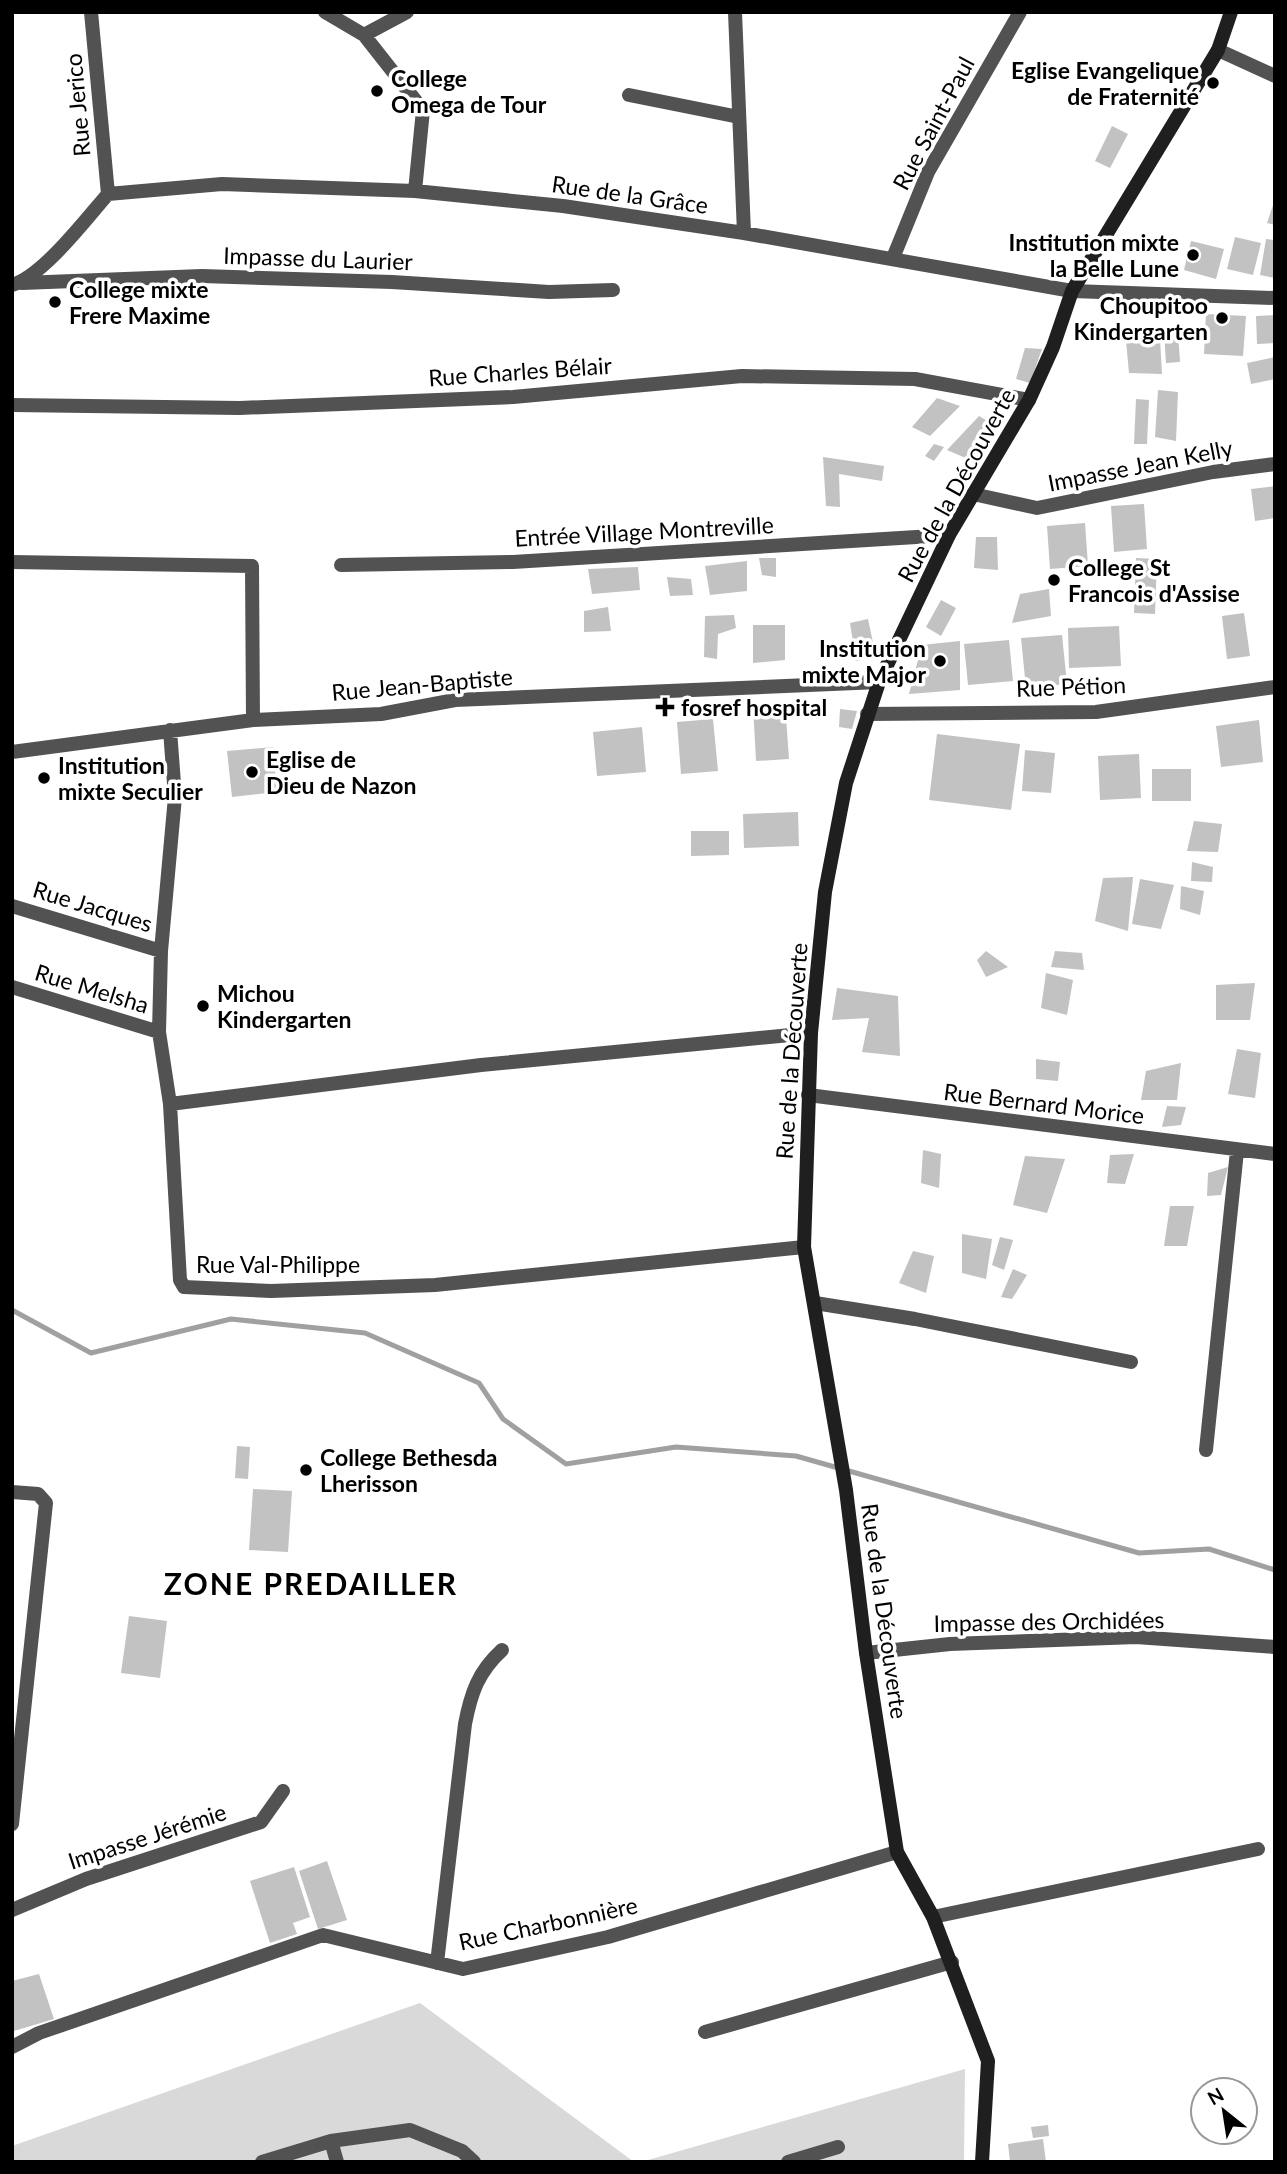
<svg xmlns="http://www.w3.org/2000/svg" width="1287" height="2174" font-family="Lato,sans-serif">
	<rect width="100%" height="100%" fill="#fff"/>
	<path fill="#d9d9d9" d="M420,2003L634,2162H12V2146Z
		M965,2069L964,2162H641Z"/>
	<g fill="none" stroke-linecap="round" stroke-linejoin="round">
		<path stroke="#a0a0a0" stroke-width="5" d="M12,1310L91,1353L231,1319L365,1333L479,1383L503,1419L566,1464L676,1447L796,1456L1139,1553L1209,1549L1275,1570"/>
	</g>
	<path fill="#c2c2c2" d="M1112,126L1128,134L1110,168L1095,161Z
		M1275,199V225L1267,223Z
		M1235,237L1261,243L1253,275L1227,269Z
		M1266,239L1275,240V278L1260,275Z
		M1191,241L1224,249L1216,279L1184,270Z
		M1206,314L1246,316L1243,356L1204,354Z
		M1275,315V343L1257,344L1256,316Z
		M1164,332H1178L1180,362L1166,363Z
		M1160,339L1162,374L1129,373L1126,341Z
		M1025,348L1042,349L1030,383L1016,379Z
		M1275,357V379L1251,384L1247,363Z
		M1158,390L1178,392L1176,441L1155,437Z
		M937,398L960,406L930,436L912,427Z
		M1136,399L1149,400L1147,444H1134Z
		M979,416L999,428L975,462L947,450Z
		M934,444L944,447L934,461L925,456Z
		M823,457L884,466L882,481L839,474L840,507L826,506Z
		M1275,486V518L1255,521L1251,489Z
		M1144,504L1147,549L1114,552L1111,506Z
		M1085,523L1088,566L1050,569L1047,526Z
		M976,537H997L998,570L974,568Z
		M759,558H776V577L762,575Z
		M1136,558L1157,559L1155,614L1134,613Z
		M747,561V591L710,595L705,566Z
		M638,567L640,590L592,594L588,569Z
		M667,577L691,579L693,595L670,596Z
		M1049,589L1051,616L1012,623L1020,594Z
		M941,600L956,608L941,636L926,627Z
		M608,607L611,631L584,632V611Z
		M1244,613L1250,656L1227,659L1222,616Z
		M734,615L736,628L718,634L717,659L704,657L705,616Z
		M868,619L876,657L856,661L850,623Z
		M753,625H785V660L753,663Z
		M1119,626L1121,666L1069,668L1068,628Z
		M1062,635L1067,684L1026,688L1021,638Z
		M1009,640L1013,681L968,685L964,644Z
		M960,641V690L909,694L922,645Z
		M785,703L789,759L756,761L753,705Z
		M840,709L857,711L852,729L839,727Z
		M713,719L718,771L681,774L677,722Z
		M1259,720L1263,762L1221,767L1216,726Z
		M642,727L646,772L597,776L593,732Z
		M937,734L1020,744L1011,810L929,800Z
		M273,747L277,792L232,797L227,751Z
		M1025,750L1055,753L1051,793L1022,791Z
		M1139,754L1141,798L1100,800L1098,756Z
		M1152,769H1191V801H1152Z
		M798,812L799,846L744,848L743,814Z
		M1194,821L1222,824L1218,852L1187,851Z
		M691,831H729V855L691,856Z
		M1192,862L1213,867L1212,882L1191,881Z
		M1133,877L1128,931L1095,921L1103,878Z
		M1140,879L1174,885L1161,929L1132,924Z
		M1181,886L1204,891L1200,915L1180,909Z
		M986,951L1008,967L986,977L977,960Z
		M1055,951L1082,953L1084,970L1051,967Z
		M1046,973L1073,980L1067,1015L1041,1008Z
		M1255,983L1250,1020H1216V985Z
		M837,988L898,996L900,1056L862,1052L869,1018L832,1020Z
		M1237,1049L1261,1053L1255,1098L1228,1094Z
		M1036,1059L1060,1062L1058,1081L1036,1079Z
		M1181,1063L1177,1100H1141L1146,1071Z
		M1167,1106L1186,1107L1181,1125L1162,1127Z
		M923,1150L941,1154L939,1188L921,1183Z
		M1134,1154L1125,1184L1107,1183L1110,1155Z
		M1025,1156L1065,1159L1047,1213L1013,1205Z
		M1228,1167L1221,1195L1207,1196L1208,1173Z
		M1170,1206H1194L1187,1246H1164Z
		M962,1234L992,1239L986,1279L962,1273Z
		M1000,1237L1013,1240L1004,1270L992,1265Z
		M913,1251L934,1256L926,1293L899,1283Z
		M1013,1269L1027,1275L1012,1299L1001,1297Z
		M237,1446L250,1447L248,1479L235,1478Z
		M253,1489L292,1491L288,1552L249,1550Z
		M129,1616L167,1621L160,1678L121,1673Z
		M327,1861L347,1920L318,1929L299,1871Z
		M294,1867L310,1917L293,1923L297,1934L270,1943L250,1881Z
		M39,1974L54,2019L14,2031L12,1981Z
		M1048,2125L1049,2136L1033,2138L1031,2127Z
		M1043,2139L1046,2162H1010L1008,2144Z"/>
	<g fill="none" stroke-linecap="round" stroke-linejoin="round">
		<path stroke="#525252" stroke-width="14" d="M91,12L108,194
			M325,12L364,35L423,110L415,191
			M735,12L744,233
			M364,35L407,12
			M1218,50L1275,76
			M629,95L739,117
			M893,258L928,172L1020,12
			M22,283L202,276L392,282L549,292L613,290
			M12,285C43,276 86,219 108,194L222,184L415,191L563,206L744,233L1072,291L1275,298
			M12,405L240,408L513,397L742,376L915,379L1029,400
			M973,494L1037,508L1213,472L1275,464
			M12,562L252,566L253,720
			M341,565L513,562L949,535
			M867,714L1096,712L1275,687
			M170,730L175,797L161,951L159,1032L170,1104L180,1280L184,1287L271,1291L435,1285L804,1247
			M12,752L253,720L381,714L455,700L879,682
			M12,906L161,951
			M12,987L159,1032
			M808,1095L1275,1154
			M170,1104L481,1065L811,1033
			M815,1303L915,1319L1131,1362
			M1206,1450L1237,1151
			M12,1492L38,1494L46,1503L12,1824
			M866,1653L950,1644L1136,1637L1275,1647
			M12,1910L86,1879L261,1822L283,1791
			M933,1917L1258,1849
			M437,1963L465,1724C471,1693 478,1672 502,1650
			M705,2032L952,1962
			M12,2047L39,2033L323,1935L463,1969L608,1937L897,1852
			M331,2141L337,2162
			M262,2162L331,2141L410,2130L462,2151L474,2162
			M788,2162L838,2147"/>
		<path stroke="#1f1f1f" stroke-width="14" d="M982,2162L988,2061L933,1917L897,1852L866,1653L846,1490L804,1247L811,1033L825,892L846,783L879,682L949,535L1029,400L1053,347L1072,291L1218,50L1231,12"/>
	</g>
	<g fill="#000" stroke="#fff" stroke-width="2.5">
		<circle cx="1213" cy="83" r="7"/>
		<circle cx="377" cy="91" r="7"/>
		<circle cx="1193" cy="255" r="7"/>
		<circle cx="55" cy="302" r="7"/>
		<circle cx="1222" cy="318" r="7"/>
		<circle cx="1054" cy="580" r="7"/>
		<circle cx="940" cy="661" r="7"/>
		<path d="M661.5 696.5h7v7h7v7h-7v7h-7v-7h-7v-7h7z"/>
		<circle cx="252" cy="772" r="7"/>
		<circle cx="44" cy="778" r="7"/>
		<circle cx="203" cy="1006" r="7"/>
		<circle cx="306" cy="1470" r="7"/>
	</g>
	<g text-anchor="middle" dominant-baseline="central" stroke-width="7" stroke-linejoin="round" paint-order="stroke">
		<g font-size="23" font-weight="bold" fill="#000" stroke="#fff" text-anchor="start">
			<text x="1199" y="70" text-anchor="end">Eglise Evangelique<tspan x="1199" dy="26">de Fraternité</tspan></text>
			<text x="391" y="78">College<tspan x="391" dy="26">Omega de Tour</tspan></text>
			<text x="1179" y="242" text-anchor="end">Institution mixte<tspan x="1179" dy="26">la Belle Lune</tspan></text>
			<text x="69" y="289">College mixte<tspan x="69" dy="26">Frere Maxime</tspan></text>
			<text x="1208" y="305" text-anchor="end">Choupitoo<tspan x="1208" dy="26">Kindergarten</tspan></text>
			<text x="1068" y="567">College St<tspan x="1068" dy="26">Francois d'Assise</tspan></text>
			<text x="926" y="648" text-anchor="end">Institution<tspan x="926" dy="26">mixte Major</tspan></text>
			<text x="681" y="707">fosref hospital</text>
			<text x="266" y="759">Eglise de<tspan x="266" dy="26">Dieu de Nazon</tspan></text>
			<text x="58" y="765">Institution<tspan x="58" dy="26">mixte Seculier</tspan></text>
			<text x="217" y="993">Michou<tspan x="217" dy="26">Kindergarten</tspan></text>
			<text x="320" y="1457">College Bethesda<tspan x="320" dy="26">Lherisson</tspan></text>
		</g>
		<g font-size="23" fill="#000" stroke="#fff">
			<text transform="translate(77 105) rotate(-95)">Rue Jerico</text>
			<text transform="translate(933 123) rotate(-62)">Rue Saint-Paul</text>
			<text transform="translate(630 194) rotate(8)">Rue de la Grâce</text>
			<text transform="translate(318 258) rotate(2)">Impasse du Laurier</text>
			<text transform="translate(520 371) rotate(-4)">Rue Charles Bélair</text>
			<text transform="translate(1140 465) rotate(-11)">Impasse Jean Kelly</text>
			<text transform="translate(956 485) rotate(-61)">Rue de la Découverte</text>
			<text transform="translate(644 531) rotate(-3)">Entrée Village Montreville</text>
			<text transform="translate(422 684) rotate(-5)">Rue Jean-Baptiste</text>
			<text transform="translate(1071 686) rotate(-2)">Rue Pétion</text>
			<text transform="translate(93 906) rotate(17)">Rue Jacques</text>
			<text transform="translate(92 988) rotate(17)">Rue Melsha</text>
			<text transform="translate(791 1051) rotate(-86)">Rue de la Découverte</text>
			<text transform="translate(1044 1103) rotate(7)">Rue Bernard Morice</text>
			<text x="278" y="1264">Rue Val-Philippe</text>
			<text transform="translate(885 1611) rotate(82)">Rue de la Découverte</text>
			<text transform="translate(1049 1621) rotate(-1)">Impasse des Orchidées</text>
			<text transform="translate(147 1836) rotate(-18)">Impasse Jérémie</text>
			<text transform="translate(548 1923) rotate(-12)">Rue Charbonnière</text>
		</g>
		<g font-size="30" font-weight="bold" letter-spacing="2" fill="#000" stroke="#fff">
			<text x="311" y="1583">ZONE PREDAILLER</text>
		</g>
	</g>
	<rect width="1287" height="2174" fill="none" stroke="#000000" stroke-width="28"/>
	<g transform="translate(1224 2111) rotate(330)"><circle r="33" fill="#ffffff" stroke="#999999" stroke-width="2"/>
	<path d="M0-5L12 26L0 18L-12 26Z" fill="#000000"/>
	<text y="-10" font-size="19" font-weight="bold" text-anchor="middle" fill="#000000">N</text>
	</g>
</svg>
